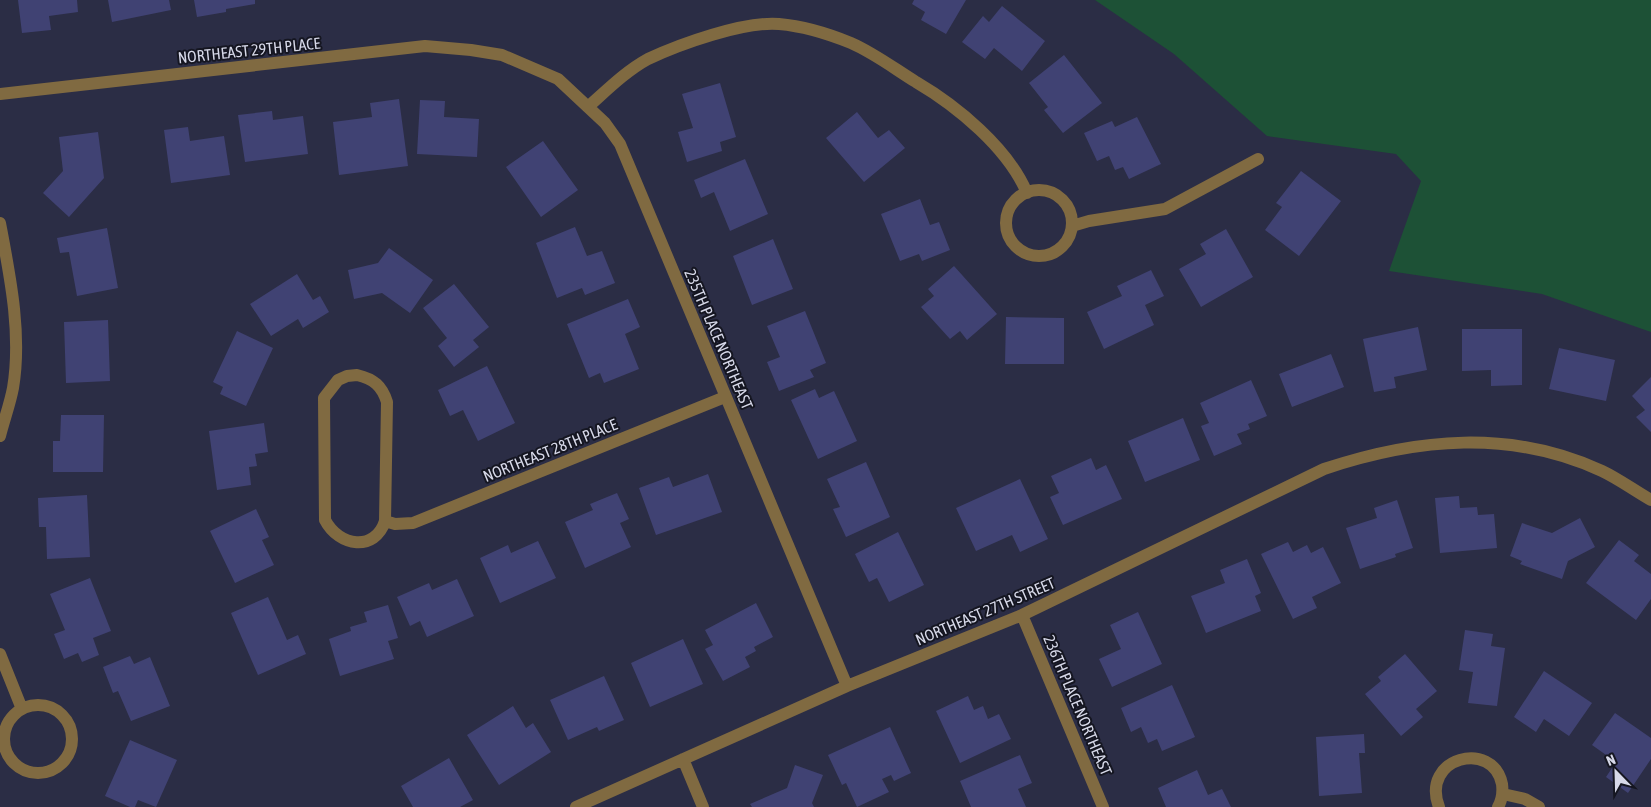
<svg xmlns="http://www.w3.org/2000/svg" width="1651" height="807" font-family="'Asap Condensed',sans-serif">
	<rect width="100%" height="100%" fill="#2b2d45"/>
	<path fill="#1d5136" d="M1095,0H1651V332L1542,294L1389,271L1421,181L1396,154L1267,136L1174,54Z"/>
	<path fill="#404273" d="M18,0H77L78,12L49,16L51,30L22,33Z
		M108,0H169L171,10L112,22Z
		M194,0H255V4L226,9V12L197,17Z
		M914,0H966L946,34L921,20L925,12L912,4Z
		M1002,6L1045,41L1022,71L994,48L985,59L962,42L983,16L989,22Z
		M1064,55L1102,103L1063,133L1044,110L1048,107L1029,83Z
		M720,83L736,137L720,142L722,151L687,162L678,132L693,128L682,94Z
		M399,99L408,166L339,175L333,122L372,117L370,103Z
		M420,100L445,101L444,117L479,119L477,157L417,154Z
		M272,111L273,120L303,116L308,154L245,162L238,115Z
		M857,112L878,138L889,130L905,148L864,182L826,138Z
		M1137,117L1161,164L1129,179L1123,167L1115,170L1109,156L1097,161L1084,133L1112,121L1115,127Z
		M188,127L190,141L224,136L230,175L171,183L164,130Z
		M98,132L104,178L69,217L43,193L63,171L59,137Z
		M543,141L578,190L541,217L506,167Z
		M745,159L768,214L730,231L714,192L701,198L694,180Z
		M1301,171L1341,201L1299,256L1265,230L1282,207L1276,203Z
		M920,199L930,225L939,222L950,250L922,261L919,254L900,261L881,214Z
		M575,227L587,256L602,251L615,283L585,295L582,288L557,298L536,243Z
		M107,228L118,288L77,296L69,252L60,253L57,238Z
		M1226,229L1253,277L1201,307L1179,269L1206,254L1200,244Z
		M773,239L793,289L752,305L733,256Z
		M389,248L433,280L410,313L382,293L354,299L348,270L378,263Z
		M954,266L997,314L967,340L960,331L950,339L921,307L934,296L928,289Z
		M1151,270L1164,296L1145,305L1154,325L1104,349L1087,312L1122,296L1117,286Z
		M297,274L313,300L320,296L329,312L303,328L298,319L271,336L250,304Z
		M454,284L489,327L473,340L479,347L454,367L438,346L447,338L423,308Z
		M628,299L640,327L625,334L639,369L604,383L600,373L589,378L567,324Z
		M805,311L826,363L810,370L814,377L779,391L767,362L780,357L767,326Z
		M1006,317L1064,318V364H1005Z
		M108,320L110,381L66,383L64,322Z
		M1418,327L1427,370L1394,377L1396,388L1374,392L1363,339Z
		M1462,329H1522V385L1491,386V370L1462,371Z
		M237,331L273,348L246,406L220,394L223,387L213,382Z
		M1559,348L1615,360L1606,401L1549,389Z
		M1331,354L1344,387L1292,407L1279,374Z
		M487,366L515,423L478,441L463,410L450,416L438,390Z
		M1651,377V432L1636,417L1645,410L1632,396Z
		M1251,380L1267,416L1248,424L1250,429L1237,434L1242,444L1214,456L1201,426L1209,423L1200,403Z
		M815,389L819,398L834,391L857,441L818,459L791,400Z
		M61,415H104L103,472H53V441H60Z
		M1183,418L1200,460L1145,482L1128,441Z
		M264,423L268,452L255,454L257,466L249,467L251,485L217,490L209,431Z
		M1091,458L1096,470L1106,465L1122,499L1063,525L1050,497L1059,493L1051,476Z
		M866,462L890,517L846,537L833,509L840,507L827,479Z
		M708,474L722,512L656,535L639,488L669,477L673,487Z
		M1020,479L1048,539L1020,552L1012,535L976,551L956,508Z
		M617,493L629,519L620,523L631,547L585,568L565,522L593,510L590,504Z
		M87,495L90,557L47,559L46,527H39L38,498Z
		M1459,496L1460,508L1477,507L1478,515L1494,514L1497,548L1440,553L1435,498Z
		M1397,500L1413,548L1395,554L1396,557L1360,569L1346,528L1377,518L1374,508Z
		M256,509L269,537L262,540L274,565L235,583L210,531Z
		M1580,518L1595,547L1568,561L1562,579L1520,564L1522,561L1510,556L1522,523L1552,533Z
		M898,532L924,585L889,602L877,578L869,582L855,554Z
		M1619,540L1639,555L1634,561L1651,574V599L1636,620L1586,583Z
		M538,541L556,578L500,603L480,558L508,545L511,553Z
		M1288,542L1293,552L1307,545L1311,553L1323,547L1341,583L1312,597L1317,608L1293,619L1261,554Z
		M1247,559L1261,593L1255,596L1261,611L1206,633L1191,596L1225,583L1220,570Z
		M90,578L111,631L93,638L99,655L82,662L78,653L64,659L54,634L65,630L50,594Z
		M457,579L474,616L427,637L420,621L410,626L397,597L429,583L432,590Z
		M268,597L287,640L298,635L306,654L258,675L231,613Z
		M756,603L773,637L754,647L756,651L745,657L750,667L723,681L705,649L713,645L705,630Z
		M388,605L398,638L388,641L394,659L340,676L329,639L351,631L350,627L367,622L364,612Z
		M1138,612L1162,664L1112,687L1099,659L1121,649L1110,625Z
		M1465,630L1493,634L1491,646L1505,648L1497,706L1468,703L1473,672L1459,670Z
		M683,639L703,684L650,707L631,663Z
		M1405,654L1437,691L1416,709L1423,717L1401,736L1365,694L1381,681L1378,677Z
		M130,656L134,664L150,657L170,706L131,721L118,691L113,693L103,667Z
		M1544,671L1592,703L1569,736L1544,719L1536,732L1514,717Z
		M604,676L624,720L599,731L597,727L568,740L550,700Z
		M1172,685L1195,737L1162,751L1157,739L1148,743L1141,727L1131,732L1121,708Z
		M968,696L974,710L983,706L988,719L999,714L1011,739L960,763L936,711Z
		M513,706L526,728L533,723L551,752L499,785L467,735Z
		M1615,713L1651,738V759L1628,793L1606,777L1616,762L1592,745Z
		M890,727L911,773L894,781L891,775L882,779L889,792L857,807L846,783L842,785L828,755Z
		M1364,734L1365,753H1359L1362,793L1319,796L1316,737Z
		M130,740L177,760L156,807L138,800L135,807H130L105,796Z
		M1020,755L1032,783L1018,789L1026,807H971L960,781Z
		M449,758L473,800L460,807H413L401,786Z
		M795,765L823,775L812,803L814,807H752L750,804L787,788Z
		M1197,770L1208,795L1222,789L1231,807H1166L1158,788Z"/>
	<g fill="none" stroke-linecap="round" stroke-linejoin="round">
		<path stroke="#806a41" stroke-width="12" d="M0,94L425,46L471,50L502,55L558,79L605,123L620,144L847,686
			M589,106C607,90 626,71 648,59C680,44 744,21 779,24C803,26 829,34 851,43C874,53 895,69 916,82C957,106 1008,148 1027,193
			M1006 223a33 33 0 1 1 66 0a33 33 0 1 1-66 0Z
			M0,223C10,276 22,334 13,388C10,404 4,420 0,436
			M1072,226L1089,221L1165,209L1258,159
			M357,375C374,379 382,386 387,402L385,521C375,552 339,547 325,520L324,398L338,380L347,376Z
			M385,521L395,524L413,523L725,397
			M1022,615L1103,807
			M0,654L22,709
			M4 739a34 34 0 1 1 68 0a34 34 0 1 1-68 0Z
			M683,759L703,807
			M1503,794L1525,799L1539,807
			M576,807L847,686L1022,615L1324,469C1417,438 1511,429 1602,471C1619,479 1635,491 1651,500
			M1439,807C1420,757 1493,739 1502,784C1503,792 1502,800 1498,807"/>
	</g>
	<g text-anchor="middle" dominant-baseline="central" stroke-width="4" stroke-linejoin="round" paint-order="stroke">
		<g font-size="16" fill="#d7d9e9" stroke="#151621">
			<text transform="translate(249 50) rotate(-6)">NORTHEAST 29TH PLACE</text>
			<text transform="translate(719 339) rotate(67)">235TH PLACE NORTHEAST</text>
			<text transform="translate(550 450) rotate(-22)">NORTHEAST 28TH PLACE</text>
			<text transform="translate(985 611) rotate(-23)">NORTHEAST 27TH STREET</text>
			<text transform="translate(1078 705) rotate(67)">236TH PLACE NORTHEAST</text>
		</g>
	</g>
	<g transform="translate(1616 772) rotate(337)" stroke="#151621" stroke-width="4" paint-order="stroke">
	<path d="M0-4L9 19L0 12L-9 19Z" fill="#d7d9e9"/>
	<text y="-8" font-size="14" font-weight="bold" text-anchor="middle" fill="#d7d9e9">N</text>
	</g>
</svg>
